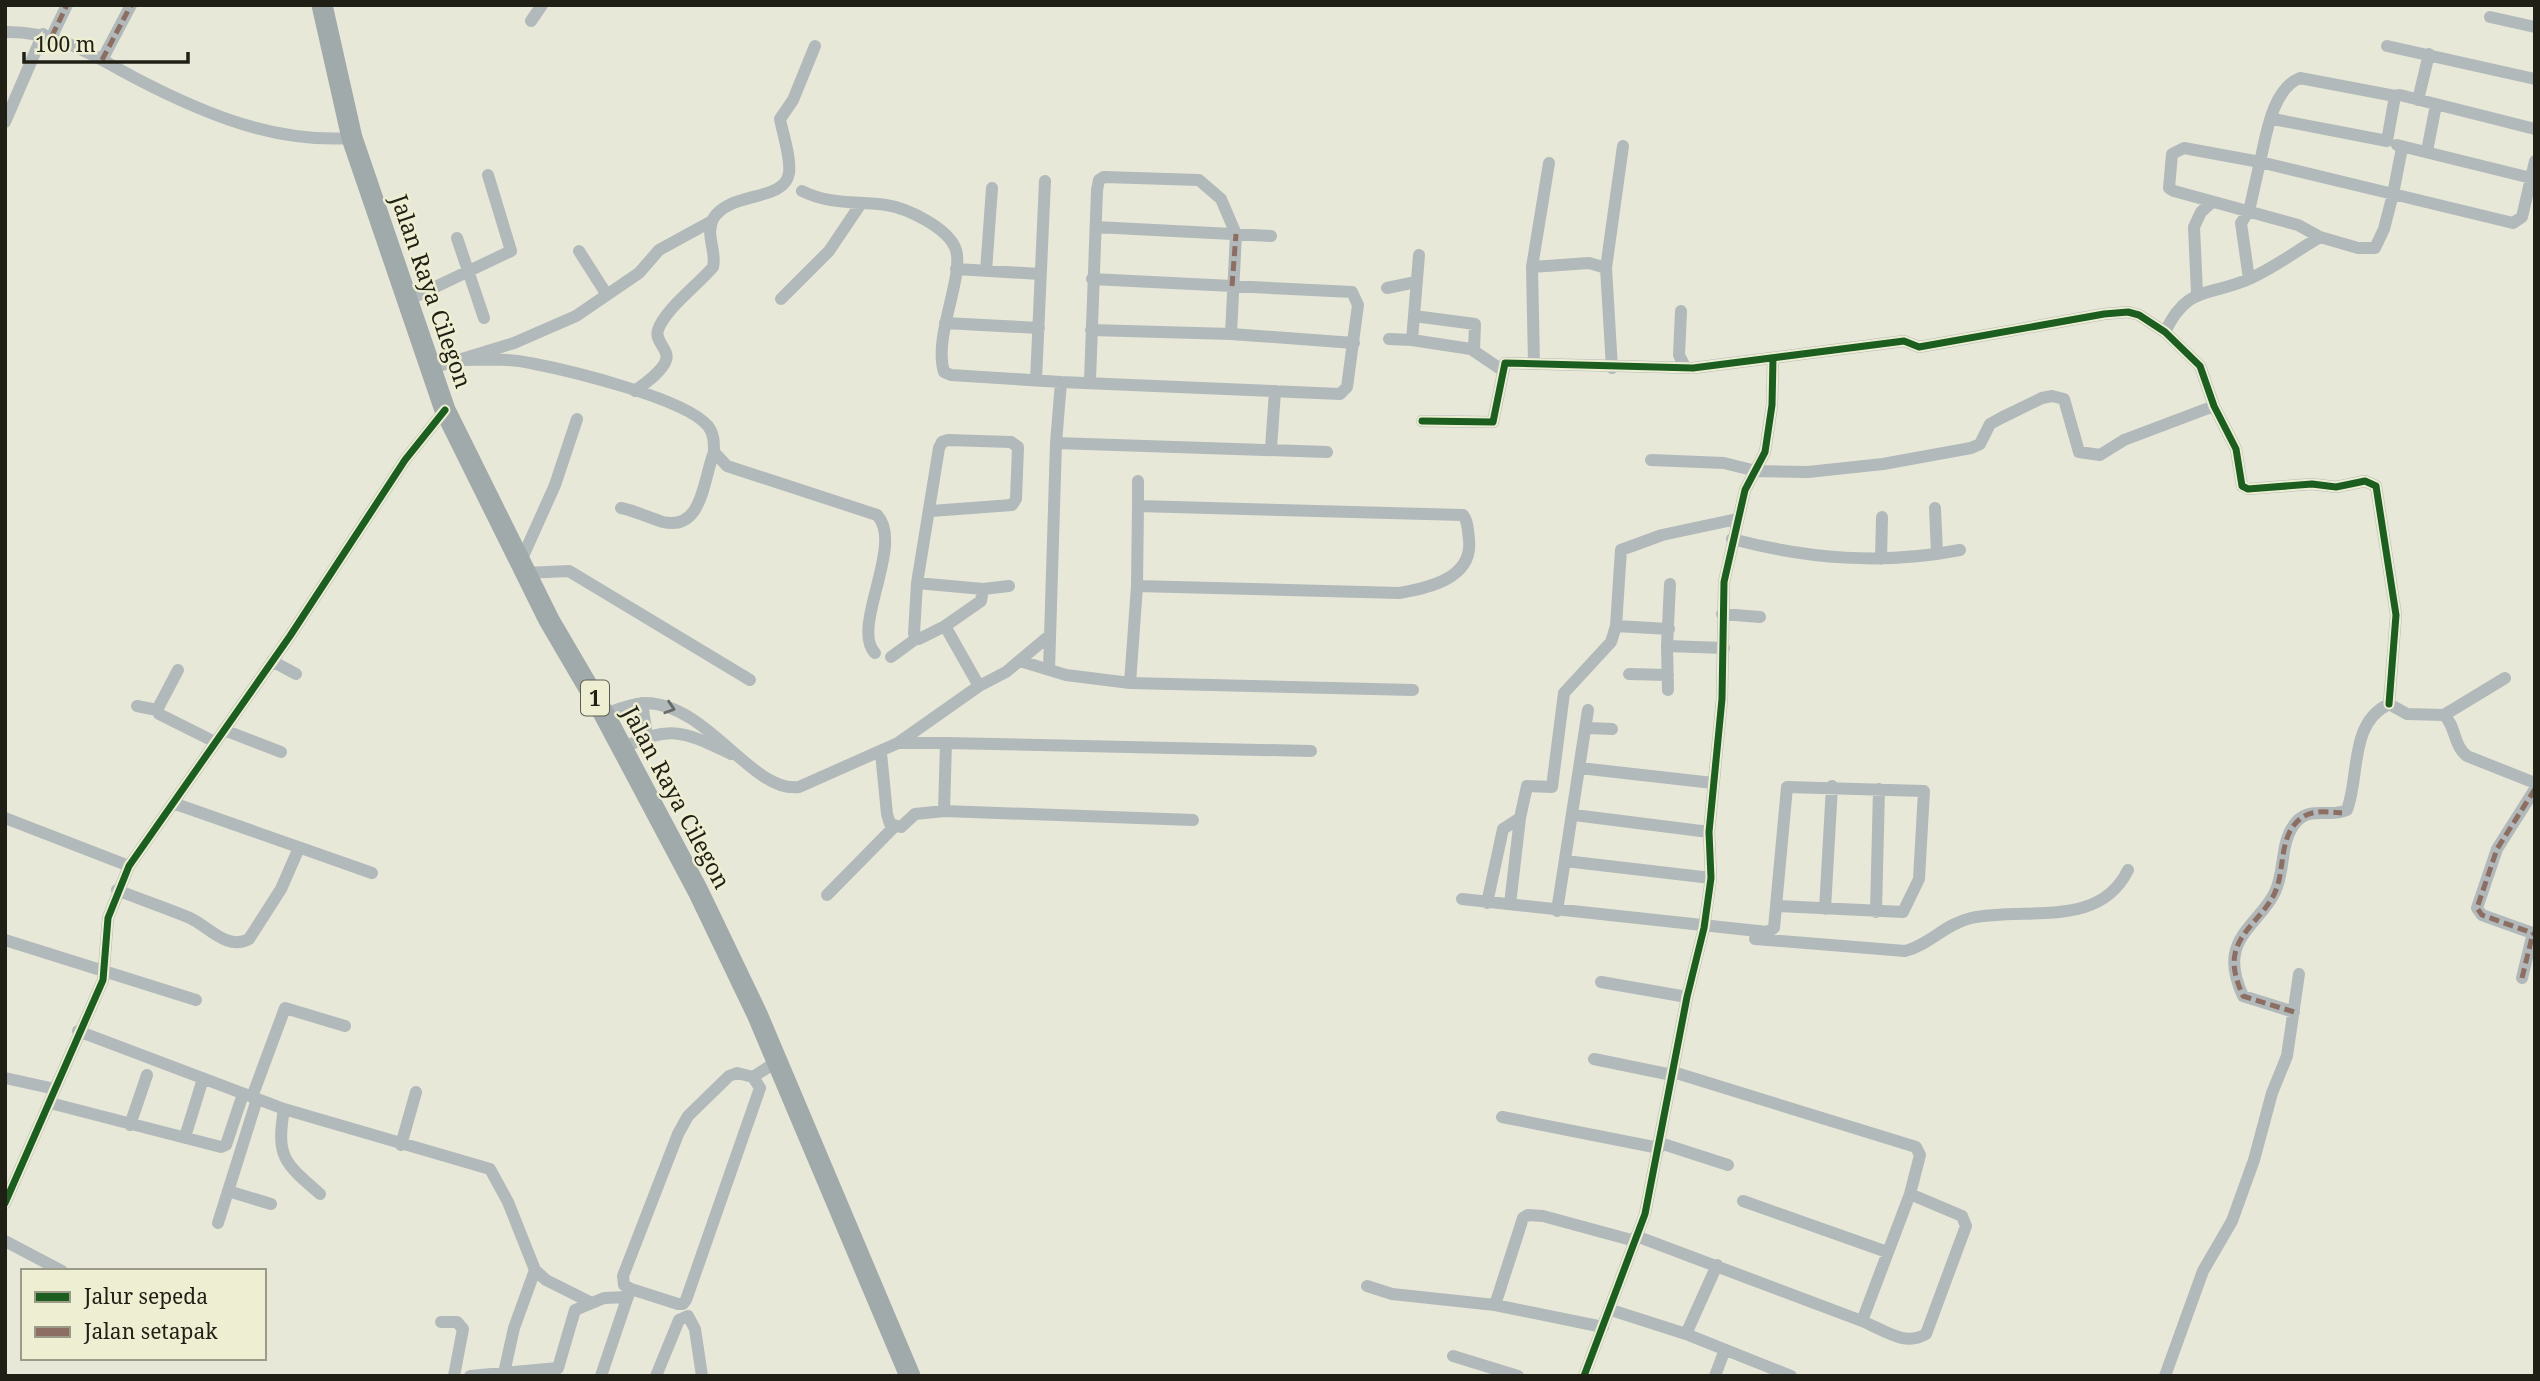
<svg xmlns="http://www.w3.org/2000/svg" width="2540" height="1381" font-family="'Noto Serif',serif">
	<rect width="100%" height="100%" fill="#e8e8d9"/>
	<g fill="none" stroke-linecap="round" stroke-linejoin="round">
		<path stroke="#b2b9ba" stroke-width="12" d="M2490,17L2535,27
			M531,21L542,5
			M5,32C59,31 93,56 139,80C207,115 275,143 352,138
			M52,36L67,5
			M2387,46L2535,79
			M102,60L131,5
			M2418,100L2429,54
			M2273,119L2387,141L2395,96L2400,95L2535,129
			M5,122L43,34
			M2397,145L2531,178
			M2427,151L2436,105
			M802,191C830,205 856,201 886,205C907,208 949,228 956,250C964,278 933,337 944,372L951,375L1061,382L1056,443L1049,670
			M1096,227L1271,236
			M2320,237L2298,225L2174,191L2169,188L2172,154L2184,148L2260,162C2266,136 2272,89 2300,78L2395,96
			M457,238L484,318
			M579,251L607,295
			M1419,255L1412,340L1471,349L1502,370
			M1532,267L1589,263L1606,268L1612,368
			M1606,268L1623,146
			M956,269L1040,274
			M986,271L992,188
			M2249,279L2241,223L2249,211L2260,162L2393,194L2402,148
			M1387,288L1416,282
			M2197,293L2194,227L2201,212L2212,202
			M781,299L829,251L860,205
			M408,300L511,251L488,175
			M1681,311L1679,355L1685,367
			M1414,316L1475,324L1474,351
			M945,323L1039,328
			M1091,330L1231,334L1354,343
			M2165,332C2187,285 2208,297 2249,279C2274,268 2296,251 2320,237L2358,248H2375L2384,229L2393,194L2513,223L2522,217L2535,161
			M1389,339L1412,340
			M459,360C483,360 507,358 530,363C567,370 685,398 708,426C714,434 714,442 714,452L727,466L877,515C905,544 850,628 875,653
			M1534,364L1532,267L1549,163
			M432,368L514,343L576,316L639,273L659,250L712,221
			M1036,380L1045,181
			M1090,381L1097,190L1099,180L1104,177L1199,180L1221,199L1236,234L1231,334
			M1061,382L1340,394L1347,387L1358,305L1352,292L1092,279
			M635,391C644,384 663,371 666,360C670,350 654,341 658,330C664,310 699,284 713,267C717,252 705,235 713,219C729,191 785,202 789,173C791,157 783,135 780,119L793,100L815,46
			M1422,421L1493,422L1505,363L1693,368L1904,341L1919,347L2104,314L2128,312L2139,315L2165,332L2200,366L2214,406L2236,449L2242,486L2248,489L2312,484L2336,487L2365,481L2376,486L2396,615L2389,704
			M1056,443L1327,452
			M1271,448L1275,391
			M1651,460L1724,463L1756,471L1808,472L1883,464L1971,448L1980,444L1990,424L2001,418L2042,398L2052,396L2064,399L2079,452L2100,455L2124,440L2214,406
			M1138,506V481
			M621,508C636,511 649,518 663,522C703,531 703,480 714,452
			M1935,508L1937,554
			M931,511L1012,505L1016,499L1018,447L1011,442L948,440L942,442L939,448L917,583L914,634L919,639L945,626L979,686
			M1732,539C1809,559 1882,565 1960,550
			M1881,559L1882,517
			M520,563L555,485L577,419
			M525,573L569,571L750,680
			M917,583L983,589L981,601L945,626
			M1670,584L1667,646L1724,648
			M983,589L1009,586
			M1722,614L1760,617
			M1616,626L1669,629
			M1667,646L1668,690
			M891,657L917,638
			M272,661L296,674
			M1020,661L1066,675L1130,683L1413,690
			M178,670L157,710L159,714L215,742
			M1629,674L1668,675
			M1130,683L1137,586L1138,506L1463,515C1468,521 1468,531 1469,540C1473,578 1429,588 1399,593L1137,586
			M642,703L647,736
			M2389,704L2407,714L2444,715L2505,678
			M137,706L157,710
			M604,714C617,710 633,703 646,703C708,704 753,794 799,787L898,743L979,686L1006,672L1050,635
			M2444,715C2456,726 2453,745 2467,756L2535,783
			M1587,728L1612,729
			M224,730L281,752
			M898,743H946
			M621,749C670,724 683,731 731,754
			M881,753L887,814L890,824L901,827L915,814L944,811L1193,820
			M1580,768L1713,783
			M2535,789L2497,849L2477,908L2482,915L2535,934
			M173,803L372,873
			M944,811L946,743L1311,751
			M1574,815L1709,832
			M5,818L129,866
			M1565,861L1711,878
			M117,890C142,900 166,908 190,918C208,926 227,951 249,939L281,889L299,848
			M827,895L895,826
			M1462,899L1767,932L1774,928L1787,787L1924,791L1919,879L1903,912L1778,906
			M1487,903L1503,829L1520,818L1527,786L1552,787L1564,693L1611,642L1616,626L1621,550L1662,535L1737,519
			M1510,904L1520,818
			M1825,909L1832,786
			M1557,911L1588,710
			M1876,912L1879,789
			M1755,939L1905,951C1929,945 1945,924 1971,918C2025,906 2099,930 2128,870
			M5,940L196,1000
			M2522,978L2533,933
			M1601,982L1687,997
			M2294,1012L2243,996C2237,983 2232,969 2235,954C2239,930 2265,914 2275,892C2286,869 2279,841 2297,821C2312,806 2331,818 2347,810C2360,775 2349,723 2389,704
			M78,1031L284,1109L490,1169L508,1202L535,1270L514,1328L504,1373
			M1594,1059L1672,1075
			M737,1073L753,1077L760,1088L686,1300L683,1304H678L631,1289L624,1285L623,1276L678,1134L688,1116L729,1076Z
			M753,1077L776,1062
			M5,1078L55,1089
			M252,1097L285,1008L345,1026
			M50,1103L221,1147L226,1145L243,1094
			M284,1109C276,1157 284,1163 320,1194
			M1502,1117L1659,1148
			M130,1125L147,1075
			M185,1137L202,1082
			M1660,1143L1728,1165
			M401,1145L416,1092
			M228,1191L271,1204
			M1743,1201L1887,1252
			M5,1203L103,980L108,918L129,866L290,636L405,460L445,410
			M218,1223L257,1099
			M1636,1236L1862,1321L1910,1194L1920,1155L1916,1147L1673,1072
			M5,1241L62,1271
			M535,1270L546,1280L590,1302
			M1367,1286L1392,1294L1495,1305
			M1611,1310L1686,1334L1791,1376
			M1862,1321C1884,1330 1905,1347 1926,1334L1966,1226L1962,1216L1910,1194
			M441,1322H457L463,1329L454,1376
			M1603,1327L1495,1305L1523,1218L1528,1215L1543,1216L1635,1241
			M1686,1334L1717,1265
			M1453,1356L1518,1376
			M470,1376L558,1368L575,1310L604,1298L628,1297
			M601,1376L629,1293
			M656,1376L679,1320L688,1316L695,1329L702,1376
			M1584,1376L1645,1214L1687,997L1704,928L1711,878L1709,832L1722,699L1724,582L1745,490L1765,452L1772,405L1773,358
			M1715,1376L1724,1352
			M2165,1376L2203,1271L2232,1221L2254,1160L2272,1093L2287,1056L2299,974"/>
		<path stroke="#a0aaaa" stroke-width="21" d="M322,5L352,138L445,410L549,620L604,714L698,891L757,1014L910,1376"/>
		<path stroke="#8d6e63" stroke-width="5" stroke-dasharray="10 5" stroke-linecap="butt" d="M52,36L67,5
			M102,60L131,5
			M1232,286L1236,234
			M2535,789L2497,849L2477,908L2482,915L2535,934
			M2522,978L2533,933
			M2294,1012L2243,996C2237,982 2232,968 2235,954C2240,929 2267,914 2276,890C2285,867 2279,836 2300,819C2312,809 2328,812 2342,813"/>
		<defs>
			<path id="cycleway" d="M1422,421L1493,422L1505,363L1693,368L1904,341L1919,347L2104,314L2128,312L2139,315L2165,332L2200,366L2214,406L2236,449L2242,486L2248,489L2312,484L2336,487L2365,481L2376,486L2396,615L2389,704
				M5,1203L103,980L108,918L129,866L290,636L405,460L445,410
				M1584,1376L1645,1214L1687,997L1704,928L1711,878L1709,832L1722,699L1724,582L1745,490L1765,452L1772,405L1773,358"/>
		</defs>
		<use href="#cycleway" stroke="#eeeed3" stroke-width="11"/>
		<use href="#cycleway" stroke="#1b5e20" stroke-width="7"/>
	</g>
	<defs><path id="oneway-chevron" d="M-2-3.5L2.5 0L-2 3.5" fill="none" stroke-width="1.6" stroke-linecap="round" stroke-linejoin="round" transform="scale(1.75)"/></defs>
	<use stroke="#686c68" href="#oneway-chevron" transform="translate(670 708) rotate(18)"/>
	<g text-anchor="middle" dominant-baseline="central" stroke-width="5" stroke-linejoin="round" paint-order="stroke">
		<rect fill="#eeeed3" stroke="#5d5d4e" stroke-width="2" x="581" y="680.5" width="28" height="35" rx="5"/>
		<g font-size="21" font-weight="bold" fill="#1f1f15">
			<text x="595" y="698">1</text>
		</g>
		<g font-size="23" fill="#1f1f15" stroke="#eeeed3">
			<text transform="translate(432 291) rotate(71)">Jalan Raya Cilegon</text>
			<text transform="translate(677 797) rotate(62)">Jalan Raya Cilegon</text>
		</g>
	</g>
	<rect width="2540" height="1381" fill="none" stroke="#1f1f15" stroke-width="14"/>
	<rect x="21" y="1269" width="245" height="91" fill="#eeeed3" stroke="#9b9b87" stroke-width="2"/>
	<rect x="35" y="1292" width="35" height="10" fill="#1b5e20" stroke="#9b9b87" stroke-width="2"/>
	<text x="84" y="1304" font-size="21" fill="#1f1f15">Jalur sepeda</text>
	<rect x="35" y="1327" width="35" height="10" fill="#8d6e63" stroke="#9b9b87" stroke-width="2"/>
	<text x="84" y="1339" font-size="21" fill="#1f1f15">Jalan setapak</text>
	<path d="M24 52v10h164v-10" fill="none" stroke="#1f1f15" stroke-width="3.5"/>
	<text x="35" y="52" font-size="21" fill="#1f1f15" stroke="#eeeed3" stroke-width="5" paint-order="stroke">100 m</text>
</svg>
